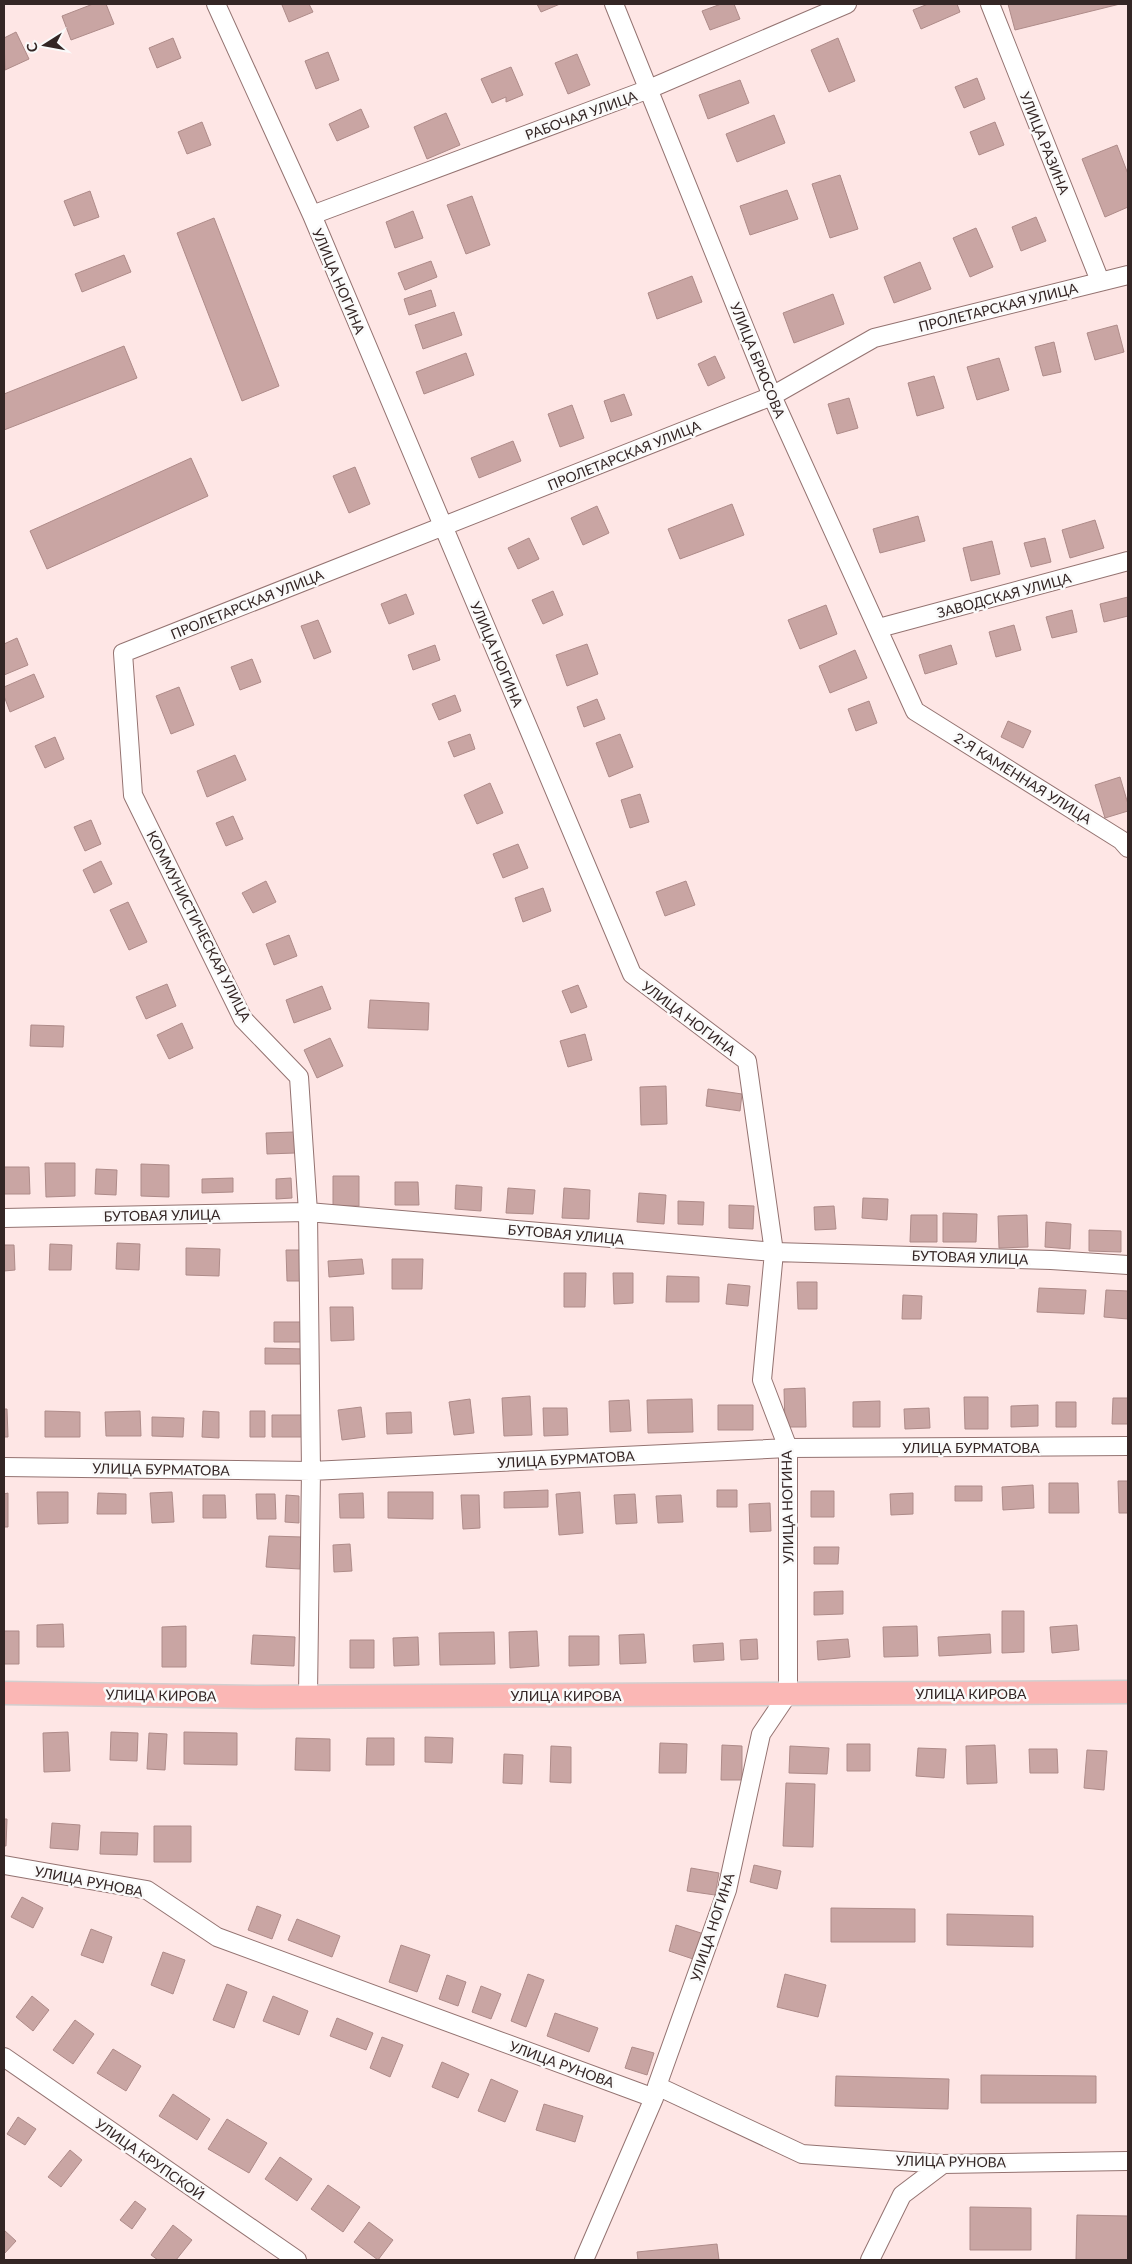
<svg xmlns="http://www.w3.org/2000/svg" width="1132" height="2264" font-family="Lato,sans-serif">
	<rect width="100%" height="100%" fill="#fee6e5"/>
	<path fill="#c9a5a3" stroke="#ae8b89" d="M93,4H106L114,24L71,40L62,16Z
		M284,4H309L313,12L289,22L282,5Z
		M537,4H560L541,12Z
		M721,4H734L740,19L710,30L702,11Z
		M928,4H957L960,12L921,29L913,10Z
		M1008,4H1120L1015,30Z
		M16,32L29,59L5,70L4,38Z
		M173,38L181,58L157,68L149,48Z
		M838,38L855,81L829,92L811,50Z
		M328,52L339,80L316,89L305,61Z
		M577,54L590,85L568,94L555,63Z
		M511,67L523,95L506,102V97L492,103L481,79Z
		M977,78L985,99L964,108L955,87Z
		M740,80L749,103L708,119L699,95Z
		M361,109L369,127L337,141L329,124Z
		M446,113L460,145L427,159L414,127Z
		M774,115L785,143L737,162L726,134Z
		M202,122L211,145L187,154L178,132Z
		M995,122L1004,145L979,155L970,132Z
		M1117,145L1128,174V207L1105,217L1082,159Z
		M840,175L858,229L830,238L812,184Z
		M787,190L798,219L750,235L740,206Z
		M90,191L99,217L74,226L64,201Z
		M472,196L490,245L466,254L447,205Z
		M413,211L423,238L395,248L386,222Z
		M1036,217L1046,241L1021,251L1012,227Z
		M214,218L279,386L242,401L177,233Z
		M976,228L993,267L970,277L953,238Z
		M124,255L131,272L82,292L75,274Z
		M431,261L437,277L405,290L398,273Z
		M920,262L931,289L894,303L884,277Z
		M692,276L702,302L657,319L648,293Z
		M431,290L436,306L409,315L404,299Z
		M833,294L844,324L794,343L783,313Z
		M454,312L462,335L423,349L415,325Z
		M1117,325L1124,352L1095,360L1087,333Z
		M1054,342L1061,372L1043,376L1035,347Z
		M124,346L137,378L4,430V394Z
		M466,353L474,375L424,394L416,372Z
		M715,356L725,378L708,386L698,364Z
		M999,358L1009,390L977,400L967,367Z
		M934,376L944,408L917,416L908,383Z
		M624,394L632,415L611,422L604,401Z
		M849,398L858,428L837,434L828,404Z
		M572,405L584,438L560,447L548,414Z
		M513,441L521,461L479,478L471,458Z
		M191,458L208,496L47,569L30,531Z
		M355,467L370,504L349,513L333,476Z
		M732,504L744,535L680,559L668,529Z
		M597,506L609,533L583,545L571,518Z
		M918,516L925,541L880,553L873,529Z
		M1095,520L1104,548L1070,558L1062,530Z
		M529,538L539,559L518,569L508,548Z
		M1045,538L1051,562L1031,567L1024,543Z
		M992,541L1000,574L971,581L963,548Z
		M553,591L563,615L543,624L532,600Z
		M406,594L414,614L389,624L381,604Z
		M1128,597V616L1104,622L1100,604Z
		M826,605L837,634L800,649L788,620Z
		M1072,610L1077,632L1052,638L1046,617Z
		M318,620L331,652L314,659L301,626Z
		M1014,625L1021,650L996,657L989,632Z
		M17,638L28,665L4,675V644Z
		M587,644L598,674L567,686L556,655Z
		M435,645L440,660L413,670L408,655Z
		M951,645L957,664L925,674L919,655Z
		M855,650L867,678L830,693L819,666Z
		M252,659L261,682L240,690L231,667Z
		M34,674L44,697L10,712L4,696V687Z
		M179,687L194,725L171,734L156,696Z
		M455,695L461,711L439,720L432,704Z
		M597,699L605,719L584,727L577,707Z
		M869,701L877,723L856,731L848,709Z
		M1008,721L1031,731L1023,748L1001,737Z
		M470,734L475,749L454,757L448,742Z
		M620,734L633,767L609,777L596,743Z
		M55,737L64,759L45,768L35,746Z
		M235,755L246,780L207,797L197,771Z
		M1120,777L1128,804V811L1105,818L1095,785Z
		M490,783L503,813L477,824L464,795Z
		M640,794L649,822L630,828L621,800Z
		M233,816L243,839L226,846L216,823Z
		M91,820L101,844L85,851L74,827Z
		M518,844L528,868L503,878L493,854Z
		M101,861L112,884L94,893L83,870Z
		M266,881L276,902L253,913L242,893Z
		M686,881L695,905L665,916L656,892Z
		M543,888L551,911L523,922L515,898Z
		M128,902L147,942L129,950L110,910Z
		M289,935L297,956L274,965L266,944Z
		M167,984L176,1006L146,1019L136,997Z
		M578,985L587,1007L571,1013L562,991Z
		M322,986L331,1009L294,1023L286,1000Z
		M370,1000L429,1003L428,1030L368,1028Z
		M182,1023L193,1048L169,1059L157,1035Z
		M31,1025L64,1026L63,1047L30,1046Z
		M585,1034L592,1060L568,1067L560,1041Z
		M330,1038L343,1066L317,1078L304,1050Z
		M666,1086L667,1124L641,1125L640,1087Z
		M708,1089L742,1094L740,1111L706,1106Z
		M294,1132L295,1153L267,1154L266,1133Z
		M45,1163H75V1196L46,1197Z
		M141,1164L169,1165V1197L141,1196Z
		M4,1167H29L30,1194H4Z
		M96,1169L117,1170L116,1195L95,1194Z
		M333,1176H359V1206H333Z
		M233,1178V1192L202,1193V1179Z
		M291,1178L292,1198L276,1199V1179Z
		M395,1182H418L419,1205H395Z
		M456,1185L482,1187L481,1211L455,1209Z
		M508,1188L535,1190L533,1214L506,1213Z
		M564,1188L590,1190L589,1219L562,1218Z
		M639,1193L666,1195L664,1224L637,1222Z
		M863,1198L888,1199L887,1220L862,1218Z
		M678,1201L704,1202L703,1225L678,1224Z
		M729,1205L754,1206L753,1229L729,1228Z
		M834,1206L836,1229L815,1230L814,1207Z
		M943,1213L977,1214L976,1242H943Z
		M911,1215H937V1242H910Z
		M1027,1215L1028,1247L999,1248L998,1216Z
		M1046,1222L1071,1224L1070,1249L1045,1247Z
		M1089,1230L1121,1231V1252L1089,1251Z
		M117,1243L140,1244L139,1270L116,1269Z
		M50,1244L72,1245L71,1270H49Z
		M4,1245H14L15,1270L4,1271Z
		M186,1248L220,1249L219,1276L186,1275Z
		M286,1250H303V1281H287Z
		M362,1259L364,1274L329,1277L328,1261Z
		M392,1259H423L422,1289H392Z
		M564,1273H586L585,1307H564Z
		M613,1273H633V1303L614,1304Z
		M667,1276L699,1277V1302H666Z
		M797,1282H817V1309H798Z
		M728,1284L750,1286L748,1306L726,1304Z
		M1039,1288L1086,1290L1084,1314L1037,1312Z
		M1106,1290L1128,1291V1319L1104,1317Z
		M903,1295L922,1296L921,1319H902Z
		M330,1307H353L354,1340L331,1341Z
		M274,1322H301V1342H274Z
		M265,1348L304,1349V1364H265Z
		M805,1388L806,1427H785L784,1389Z
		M530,1396L532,1435L504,1436L502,1398Z
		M964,1397H988V1429H965Z
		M1113,1398H1128V1424H1112Z
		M470,1399L474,1433L454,1435L449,1402Z
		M692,1399L693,1432L648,1433L647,1400Z
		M629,1400L631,1431L610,1432L609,1401Z
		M880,1401V1427H853V1402Z
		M1056,1402H1076V1427H1056Z
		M718,1405H753V1430H718Z
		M1038,1405V1426L1011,1427V1406Z
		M361,1407L365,1437L342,1440L338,1410Z
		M543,1408H567L568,1435L544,1436Z
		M929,1408L930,1428L905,1429L904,1409Z
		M4,1409H7L8,1437H4Z
		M45,1411L80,1412V1437H45Z
		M140,1411L141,1436H106L105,1412Z
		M203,1411L219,1412V1438L202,1437Z
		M250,1411H265V1437H250Z
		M411,1412L412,1433L387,1434L386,1413Z
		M272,1415H306V1437H272Z
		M152,1417L184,1418L183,1437L152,1436Z
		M1118,1481H1128V1513H1119Z
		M1049,1483H1078L1079,1513H1049Z
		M1033,1485L1034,1508L1003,1510L1002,1487Z
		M955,1486H982V1501H955Z
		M548,1490V1507L504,1508V1492Z
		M717,1490H737V1507H717Z
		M811,1491H834V1517H811Z
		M37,1492H68V1523L38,1524Z
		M172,1492L174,1522L152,1523L150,1493Z
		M388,1492H433V1519L388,1518Z
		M580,1492L583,1533L559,1535L556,1494Z
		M8,1493V1527H4V1494Z
		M98,1493L126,1494V1514H97Z
		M363,1493L364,1518H340L339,1494Z
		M913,1493V1514L891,1515L890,1494Z
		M256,1494H275L276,1519H257Z
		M635,1494L637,1523L616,1524L614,1495Z
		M203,1495H225L226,1518H203Z
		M286,1495L299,1496V1523L285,1522Z
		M461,1495H479L480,1528L463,1529Z
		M681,1495L683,1522L658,1523L656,1496Z
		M770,1503L771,1531L750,1532L749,1504Z
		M269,1536L302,1537L300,1569L266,1567Z
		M350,1544L352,1571L334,1572L333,1545Z
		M814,1547H839L838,1564H814Z
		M843,1591V1614L814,1615V1592Z
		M1002,1611H1024V1652L1002,1653Z
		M63,1624L64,1647H37V1625Z
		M1077,1625L1079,1650L1052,1653L1050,1627Z
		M186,1626V1667H162V1627Z
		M917,1626L918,1656L884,1657L883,1627Z
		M4,1631H19V1664H4Z
		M537,1631L539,1666L510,1668L509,1632Z
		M494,1632L495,1664L440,1665L439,1633Z
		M644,1634L646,1663L620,1664L619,1635Z
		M990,1634L991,1653L939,1656L938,1637Z
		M253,1635L295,1637L294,1666L251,1664Z
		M569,1636H599V1665L569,1666Z
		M418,1637L419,1665L394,1666L393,1638Z
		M757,1639L758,1659L741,1660L740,1640Z
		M848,1639L850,1657L818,1660L817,1641Z
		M350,1640H374V1668H350Z
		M723,1643L724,1660L694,1662L693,1645Z
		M68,1732L70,1771L44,1772L43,1733Z
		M111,1732L138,1733L137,1761L110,1760Z
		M184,1732L237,1733V1765L184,1764Z
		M149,1733L167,1734L165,1770L147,1769Z
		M425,1737L453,1738L452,1763L425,1762Z
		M296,1738L330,1739V1771L295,1770Z
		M367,1738H394V1765H366Z
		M660,1743L687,1744L686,1773H659Z
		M847,1744H870V1771H847Z
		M722,1745L742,1746V1780H721Z
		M995,1745L997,1783L967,1784L966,1746Z
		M551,1746L571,1747V1783L550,1782Z
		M790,1746L829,1748L827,1774L789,1773Z
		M918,1748L946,1749L944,1778L916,1776Z
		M1029,1749H1057L1058,1773H1030Z
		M1087,1750L1107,1751L1104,1790L1084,1788Z
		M504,1754L523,1755L522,1784L503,1783Z
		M786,1783L815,1784L813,1847L783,1846Z
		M4,1819H7L6,1846H4Z
		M52,1823L80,1825L78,1850L50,1848Z
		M154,1826H191V1862H154Z
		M101,1832L138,1833L137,1855L100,1854Z
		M754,1865L781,1871L777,1889L750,1882Z
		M691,1868L719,1873L715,1895L687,1891Z
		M22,1897L43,1908L33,1928L11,1917Z
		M257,1906L281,1915L272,1939L248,1930Z
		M831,1908L915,1909V1942H831Z
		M947,1914L1033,1916V1947L947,1945Z
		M297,1919L340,1936L332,1957L288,1940Z
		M676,1925L704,1934L696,1960L669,1951Z
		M91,1929L112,1937L103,1963L81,1955Z
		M401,1945L430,1955L417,1992L389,1982Z
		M163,1952L185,1960L173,1994L151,1985Z
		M528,1974L544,1980L526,2027L511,2021Z
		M785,1974L826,1985L818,2017L777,2007Z
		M447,1975L466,1982L458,2006L439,1999Z
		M227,1984L247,1992L234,2028L213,2020Z
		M481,1986L501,1994L491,2019L472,2012Z
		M32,1996L49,2010L33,2031L16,2017Z
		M273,1996L308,2011L299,2035L263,2021Z
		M555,2013L598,2028L589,2052L547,2036Z
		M337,2018L373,2033L366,2050L330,2036Z
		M75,2020L94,2034L73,2064L53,2050Z
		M382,2037L403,2045L390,2077L370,2068Z
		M632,2047L654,2053L647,2075L625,2068Z
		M113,2049L141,2066L126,2091L97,2073Z
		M442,2062L469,2074L458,2098L432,2087Z
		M981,2075L1096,2076V2103H981Z
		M836,2076L949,2079L948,2109L835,2106Z
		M491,2079L518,2091L505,2122L478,2111Z
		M173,2094L210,2119L197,2140L159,2116Z
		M544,2104L583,2116L575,2142L536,2130Z
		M18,2117L36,2129L25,2145L7,2134Z
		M227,2119L267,2143L249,2173L208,2149Z
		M70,2150L82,2160L61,2187L48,2177Z
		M280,2157L312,2179L297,2201L265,2179Z
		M328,2185L360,2207L343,2232L311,2209Z
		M135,2201L146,2209L132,2229L120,2220Z
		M970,2207L1031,2208V2250H970Z
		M1077,2215L1128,2216V2260H1076Z
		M369,2222L393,2240L378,2260L354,2242Z
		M173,2225L192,2240L176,2260H158L151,2255Z
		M4,2230L16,2241L4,2254Z
		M717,2244L719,2260H638L637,2252Z"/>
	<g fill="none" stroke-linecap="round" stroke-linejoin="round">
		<defs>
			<path id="minor" d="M216,4L312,215L632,974L747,1061L774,1252L762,1380L788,1448V1694L761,1734L727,1890L657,2086
				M614,4L772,396L915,711L1121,840L1128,848
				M990,4L1100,281
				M312,215L649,89L847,4
				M879,628L1128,561
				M4,1218L308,1212L774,1252L1051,1260L1128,1265
				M4,1467L311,1471L788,1448L1128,1446
				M308,1695L311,1471L308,1212L299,1077L243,1019L133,795L123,653L772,396L874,338L1128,275
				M4,1865L147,1890L217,1937L654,2098L657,2086L802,2154L943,2164L1128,2161
				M4,2057L297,2260
				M584,2260L654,2098
				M870,2260L902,2195L943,2164"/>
			<path id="major" d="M4,1693L258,1697L1128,1692"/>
		</defs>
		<use href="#minor" stroke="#947371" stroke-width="20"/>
		<use href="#major" stroke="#d2cfcf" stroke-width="25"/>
		<use href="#minor" stroke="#fff" stroke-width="18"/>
		<use href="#major" stroke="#fbb7b5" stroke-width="22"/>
	</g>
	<g text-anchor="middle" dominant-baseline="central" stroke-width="5" stroke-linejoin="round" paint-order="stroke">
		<g font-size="14" fill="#342625" stroke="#fafafa">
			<text transform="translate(581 115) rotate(-20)">РАБОЧАЯ УЛИЦА</text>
			<text transform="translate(1045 143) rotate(68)">УЛИЦА РАЗИНА</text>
			<text transform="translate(339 281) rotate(67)">УЛИЦА НОГИНА</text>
			<text transform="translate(998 307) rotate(-14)">ПРОЛЕТАРСКАЯ УЛИЦА</text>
			<text transform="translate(758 360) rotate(68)">УЛИЦА БРЮСОВА</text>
			<text transform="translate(624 455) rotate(-22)">ПРОЛЕТАРСКАЯ УЛИЦА</text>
			<text transform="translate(1004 595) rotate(-15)">ЗАВОДСКАЯ УЛИЦА</text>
			<text transform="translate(247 604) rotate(-22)">ПРОЛЕТАРСКАЯ УЛИЦА</text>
			<text transform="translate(497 654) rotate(67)">УЛИЦА НОГИНА</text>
			<text transform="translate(1023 778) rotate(32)">2-Я КАМЕННАЯ УЛИЦА</text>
			<text transform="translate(199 926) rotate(63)">КОММУНИСТИЧЕСКАЯ УЛИЦА</text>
			<text transform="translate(689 1018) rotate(37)">УЛИЦА НОГИНА</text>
			<text transform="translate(162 1215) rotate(-1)">БУТОВАЯ УЛИЦА</text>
			<text transform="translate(566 1234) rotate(5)">БУТОВАЯ УЛИЦА</text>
			<text transform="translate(970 1257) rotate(2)">БУТОВАЯ УЛИЦА</text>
			<text x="971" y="1447">УЛИЦА БУРМАТОВА</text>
			<text transform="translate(566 1459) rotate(-3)">УЛИЦА БУРМАТОВА</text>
			<text transform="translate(161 1469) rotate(1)">УЛИЦА БУРМАТОВА</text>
			<text transform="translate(787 1507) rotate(-91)">УЛИЦА НОГИНА</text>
			<text x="971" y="1693">УЛИЦА КИРОВА</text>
			<text transform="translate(161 1695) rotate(1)">УЛИЦА КИРОВА</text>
			<text x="566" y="1695">УЛИЦА КИРОВА</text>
			<text transform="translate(89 1881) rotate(11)">УЛИЦА РУНОВА</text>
			<text transform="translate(712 1927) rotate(-72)">УЛИЦА НОГИНА</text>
			<text transform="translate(562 2064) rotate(20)">УЛИЦА РУНОВА</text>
			<text transform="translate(150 2159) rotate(35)">УЛИЦА КРУПСКОЙ</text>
			<text transform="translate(951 2161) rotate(1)">УЛИЦА РУНОВА</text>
		</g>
	</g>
	<rect width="1132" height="2264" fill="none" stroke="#342625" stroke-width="10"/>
	<g transform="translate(45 45) rotate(259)" stroke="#fafafa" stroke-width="4" paint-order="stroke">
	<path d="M0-4L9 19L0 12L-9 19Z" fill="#342625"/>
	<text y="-8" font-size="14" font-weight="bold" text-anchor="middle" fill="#342625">С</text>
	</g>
</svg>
